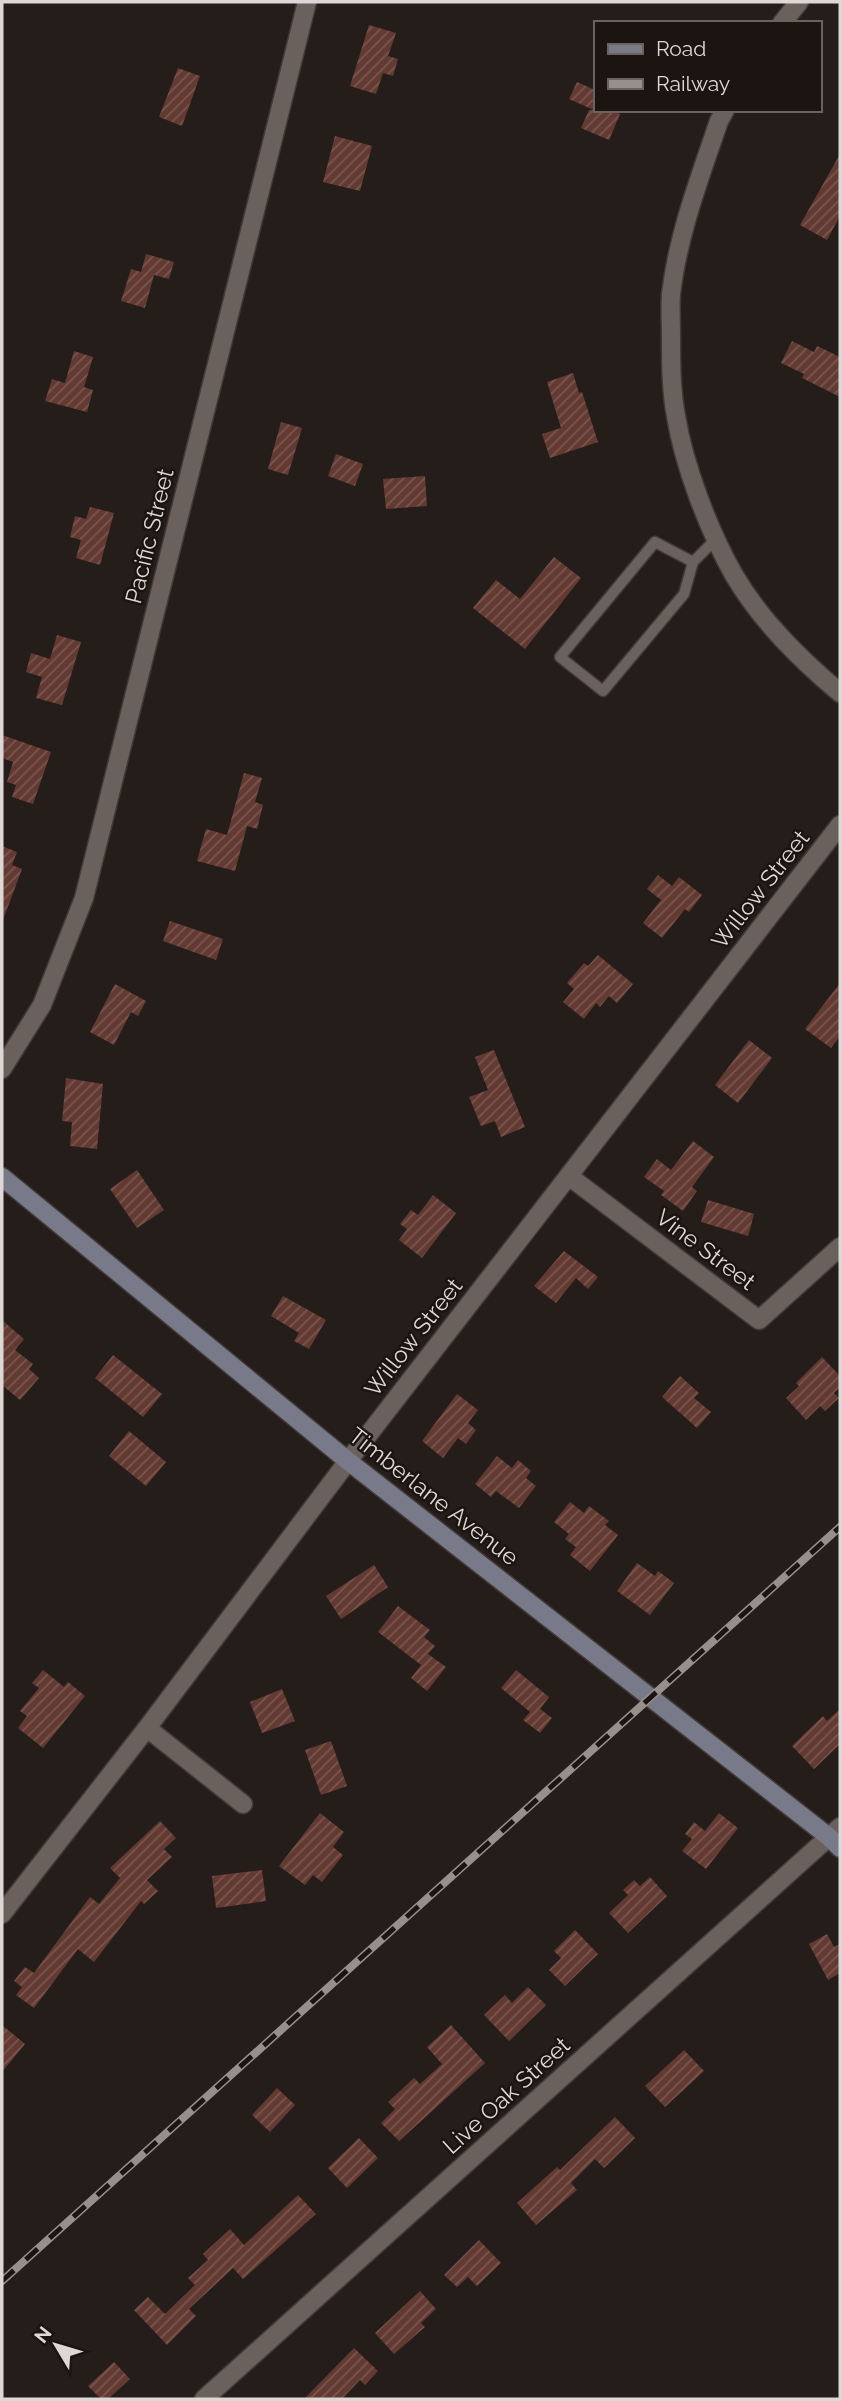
<svg xmlns="http://www.w3.org/2000/svg" width="842" height="2401" font-family="Raleway,sans-serif">
	<defs>
		<pattern id="building-hatch" width="6" height="6" patternUnits="userSpaceOnUse" patternTransform="scale(1.75)"><rect width="6" height="6" fill="#633a32"/><path d="M-1 1l2-2M0 6l6-6M5 7l2-2" fill="none" stroke="#79564f"/></pattern>
	</defs>
	<rect width="100%" height="100%" fill="#251d1a"/>
	<path fill="url(#building-hatch)" d="M369,25L396,33L388,56L398,59L393,76L383,73L376,94L350,86Z
		M178,68L200,76L182,126L159,117Z
		M577,82L595,90V110H612L620,114L609,140L581,128L589,110H594L569,99Z
		M335,136L372,146L360,191L323,182Z
		M840,154V216L827,240L800,225Z
		M146,254L174,262L169,279L154,275L145,308L121,301L131,269L141,272Z
		M792,341L814,352L817,346L840,357V397L802,378L804,374L781,363Z
		M74,351L93,357L84,387L93,390L87,412L45,401L52,379L65,383Z
		M573,373L579,393L582,392L598,442L550,458L542,434L561,428L547,382Z
		M281,422L302,428L288,475L268,469Z
		M336,454L363,464L355,486L328,476Z
		M425,476L427,506L386,509L383,479Z
		M90,507L114,513L100,565L76,558L81,540L70,537L75,516L86,519Z
		M554,557L581,578L525,649L473,608L496,580L520,599Z
		M57,635L81,642L62,705L36,698L42,677L26,672L31,653L50,659Z
		M2,735L51,752L33,804L12,797L16,785L7,782L13,762L2,758Z
		M244,773L262,778L255,802L263,805L257,829L247,826L235,871L197,861L206,829L227,835Z
		M2,846L17,852L12,865L22,869L3,920Z
		M658,875L672,886L679,877L702,895L689,912L685,909L662,938L643,923L661,900L647,889Z
		M170,921L223,939L216,960L163,941Z
		M598,955L633,984L617,1003L609,996L600,1007L596,1003L584,1019L563,1002L574,989L567,983L584,963L588,966Z
		M840,983V1036L831,1048L805,1029Z
		M115,984L146,1001L138,1016L131,1012L114,1045L90,1032Z
		M749,1040L772,1058L738,1103L715,1085Z
		M494,1050L525,1127L501,1137L495,1121L481,1126L469,1097L488,1090L475,1057Z
		M66,1078L103,1084L97,1149L70,1146L72,1122L62,1121Z
		M693,1141L714,1157L692,1187L697,1191L683,1211L661,1195L664,1191L644,1177L657,1159L671,1170Z
		M137,1170L164,1210L137,1228L110,1189Z
		M433,1195L456,1213L422,1258L399,1240L407,1229L400,1224L411,1210L418,1215Z
		M708,1200L754,1214L748,1236L701,1222Z
		M564,1251L598,1277L588,1289L576,1278L556,1303L534,1286Z
		M283,1296L326,1320L309,1349L294,1341L299,1333L271,1316Z
		M2,1320L24,1339L15,1350L33,1364L29,1369L39,1378L20,1400L2,1385Z
		M113,1355L162,1394L143,1417L95,1378Z
		M822,1357L840,1376V1387L834,1393L839,1398L825,1411L820,1406L806,1420L786,1398L799,1386L796,1383Z
		M680,1376L699,1393L694,1398L711,1412L697,1428L662,1397Z
		M457,1394L478,1410L468,1423L476,1430L466,1444L458,1438L443,1458L422,1441Z
		M129,1431L166,1462L146,1486L109,1456Z
		M497,1456L512,1468L518,1460L531,1471L526,1478L536,1486L519,1508L496,1491L491,1497L475,1484Z
		M570,1502L584,1513L589,1506L609,1521L605,1525L618,1535L590,1571L570,1555L576,1547L565,1539L569,1534L554,1522Z
		M637,1563L655,1576L658,1571L674,1583L650,1615L617,1591Z
		M374,1565L388,1587L341,1619L326,1596Z
		M398,1606L430,1630L424,1637L435,1646L428,1654L446,1667L427,1691L411,1678L421,1665L378,1632Z
		M43,1670L64,1687L68,1682L85,1696L43,1748L18,1728L27,1716L20,1711L39,1688L32,1683Z
		M516,1670L549,1697L540,1709L552,1718L540,1733L523,1720L530,1712L501,1688Z
		M282,1689L295,1721L262,1733L250,1702Z
		M840,1709V1744L814,1769L792,1746L823,1716L827,1721Z
		M331,1741L347,1786L321,1795L305,1750Z
		M320,1813L344,1832L333,1847L343,1855L322,1882L313,1875L305,1885L279,1866Z
		M719,1813L738,1828L706,1869L682,1851L692,1839L685,1834L694,1822L705,1831Z
		M160,1821L176,1838L164,1849L172,1857L147,1880L158,1891L144,1904L141,1901L94,1962L78,1949L34,2008L16,1995L22,1987L14,1981L25,1967L34,1973L90,1897L99,1904L120,1878L110,1868Z
		M262,1870L266,1901L216,1908L212,1876Z
		M650,1877L667,1896L628,1933L609,1913L628,1895L623,1890L634,1880L640,1886Z
		M575,1930L598,1954L565,1986L549,1970L561,1958L554,1951Z
		M827,1934L834,1947L840,1944V1973L828,1980L809,1944Z
		M528,1987L546,2005L509,2041L484,2015L505,1995L512,2003Z
		M2,2025L25,2044L2,2072Z
		M451,2025L485,2063L399,2141L381,2123L395,2109L388,2102L414,2078L420,2084L442,2064L427,2047Z
		M684,2050L704,2071L665,2107L645,2086Z
		M277,2088L295,2105L270,2132L252,2115Z
		M615,2117L635,2138L604,2168L595,2159L571,2183L577,2190L536,2225L517,2203L557,2167L560,2170Z
		M359,2138L378,2158L347,2188L328,2168Z
		M298,2195L316,2214L243,2279L233,2268L189,2309L196,2316L167,2345L134,2310L148,2297L165,2314L195,2285L188,2278L208,2260L203,2254L230,2229L244,2245Z
		M479,2240L501,2263L477,2286L468,2277L457,2287L444,2275Z
		M420,2291L436,2309L421,2323L425,2327L394,2354L375,2333Z
		M354,2348L378,2371L365,2385L360,2380L342,2399H304Z
		M114,2362L130,2379L108,2399H101L88,2386Z"/>
	<g fill="none" stroke-linecap="round" stroke-linejoin="round">
		<defs>
			<path id="lane" d="M693,562L655,542L560,657L603,691L684,594L693,562L716,539"/>
			<path id="street" d="M782,23L799,2
				M725,110L719,121C700,177 678,234 671,294C670,308 671,323 671,337C671,363 671,390 676,416C684,466 709,531 734,575C761,621 800,659 840,693
				M2,1069L42,1005L84,898L307,2
				M570,1177L759,1320L840,1247
				M147,1728L243,1804
				M2,1914L147,1728L348,1461L840,825
				M204,2399L840,1827"/>
			<path id="secondary" d="M2,1177L348,1461L829,1837L840,1848"/>
		</defs>
		<use href="#lane" stroke="#403937" stroke-width="13"/>
		<use href="#street" stroke="#403937" stroke-width="21"/>
		<use href="#secondary" stroke="#403937" stroke-width="21"/>
		<use href="#lane" stroke="#6a615d" stroke-width="10"/>
		<use href="#street" stroke="#6a615d" stroke-width="18"/>
		<use href="#secondary" stroke="#787a89" stroke-width="18"/>
		<defs>
			<path id="rail" d="M2,2281L840,1527"/>
		</defs>
		<use href="#rail" stroke="#96908d" stroke-width="8"/>
		<use href="#rail" stroke="#1b1411" stroke-width="5" stroke-dasharray="16" stroke-linecap="butt"/>
	</g>
	<g text-anchor="middle" dominant-baseline="central" stroke-width="5" stroke-linejoin="round" paint-order="stroke">
		<g font-size="23" fill="#ddd8d6" stroke="#1b1411">
			<text transform="translate(149 536) rotate(-76)">Pacific Street</text>
			<text transform="translate(760 889) rotate(-52)">Willow Street</text>
			<text transform="translate(706 1249) rotate(37)">Vine Street</text>
			<text transform="translate(413 1337) rotate(-52)">Willow Street</text>
			<text transform="translate(434 1496) rotate(38)">Timberlane Avenue</text>
			<text transform="translate(506 2095) rotate(-42)">Live Oak Street</text>
		</g>
	</g>
	<rect width="842" height="2401" fill="none" stroke="#ddd8d6" stroke-width="7"/>
	<rect x="594" y="21" width="228" height="91" fill="#1b1411" stroke="#696260" stroke-width="2"/>
	<rect x="608" y="44" width="35" height="10" fill="#787a89" stroke="#696260" stroke-width="2"/>
	<text x="656" y="56" font-size="21" fill="#ddd8d6">Road</text>
	<rect x="608" y="79" width="35" height="10" fill="#96908d" stroke="#696260" stroke-width="2"/>
	<text x="656" y="91" font-size="21" fill="#ddd8d6">Railway</text>
	<g transform="translate(56 2345) rotate(308)" stroke="#1b1411" stroke-width="5" paint-order="stroke">
	<path d="M0-5L12 26L0 18L-12 26Z" fill="#ddd8d6"/>
	<text y="-10" font-size="19" font-weight="bold" text-anchor="middle" fill="#ddd8d6">N</text>
	</g>
</svg>
